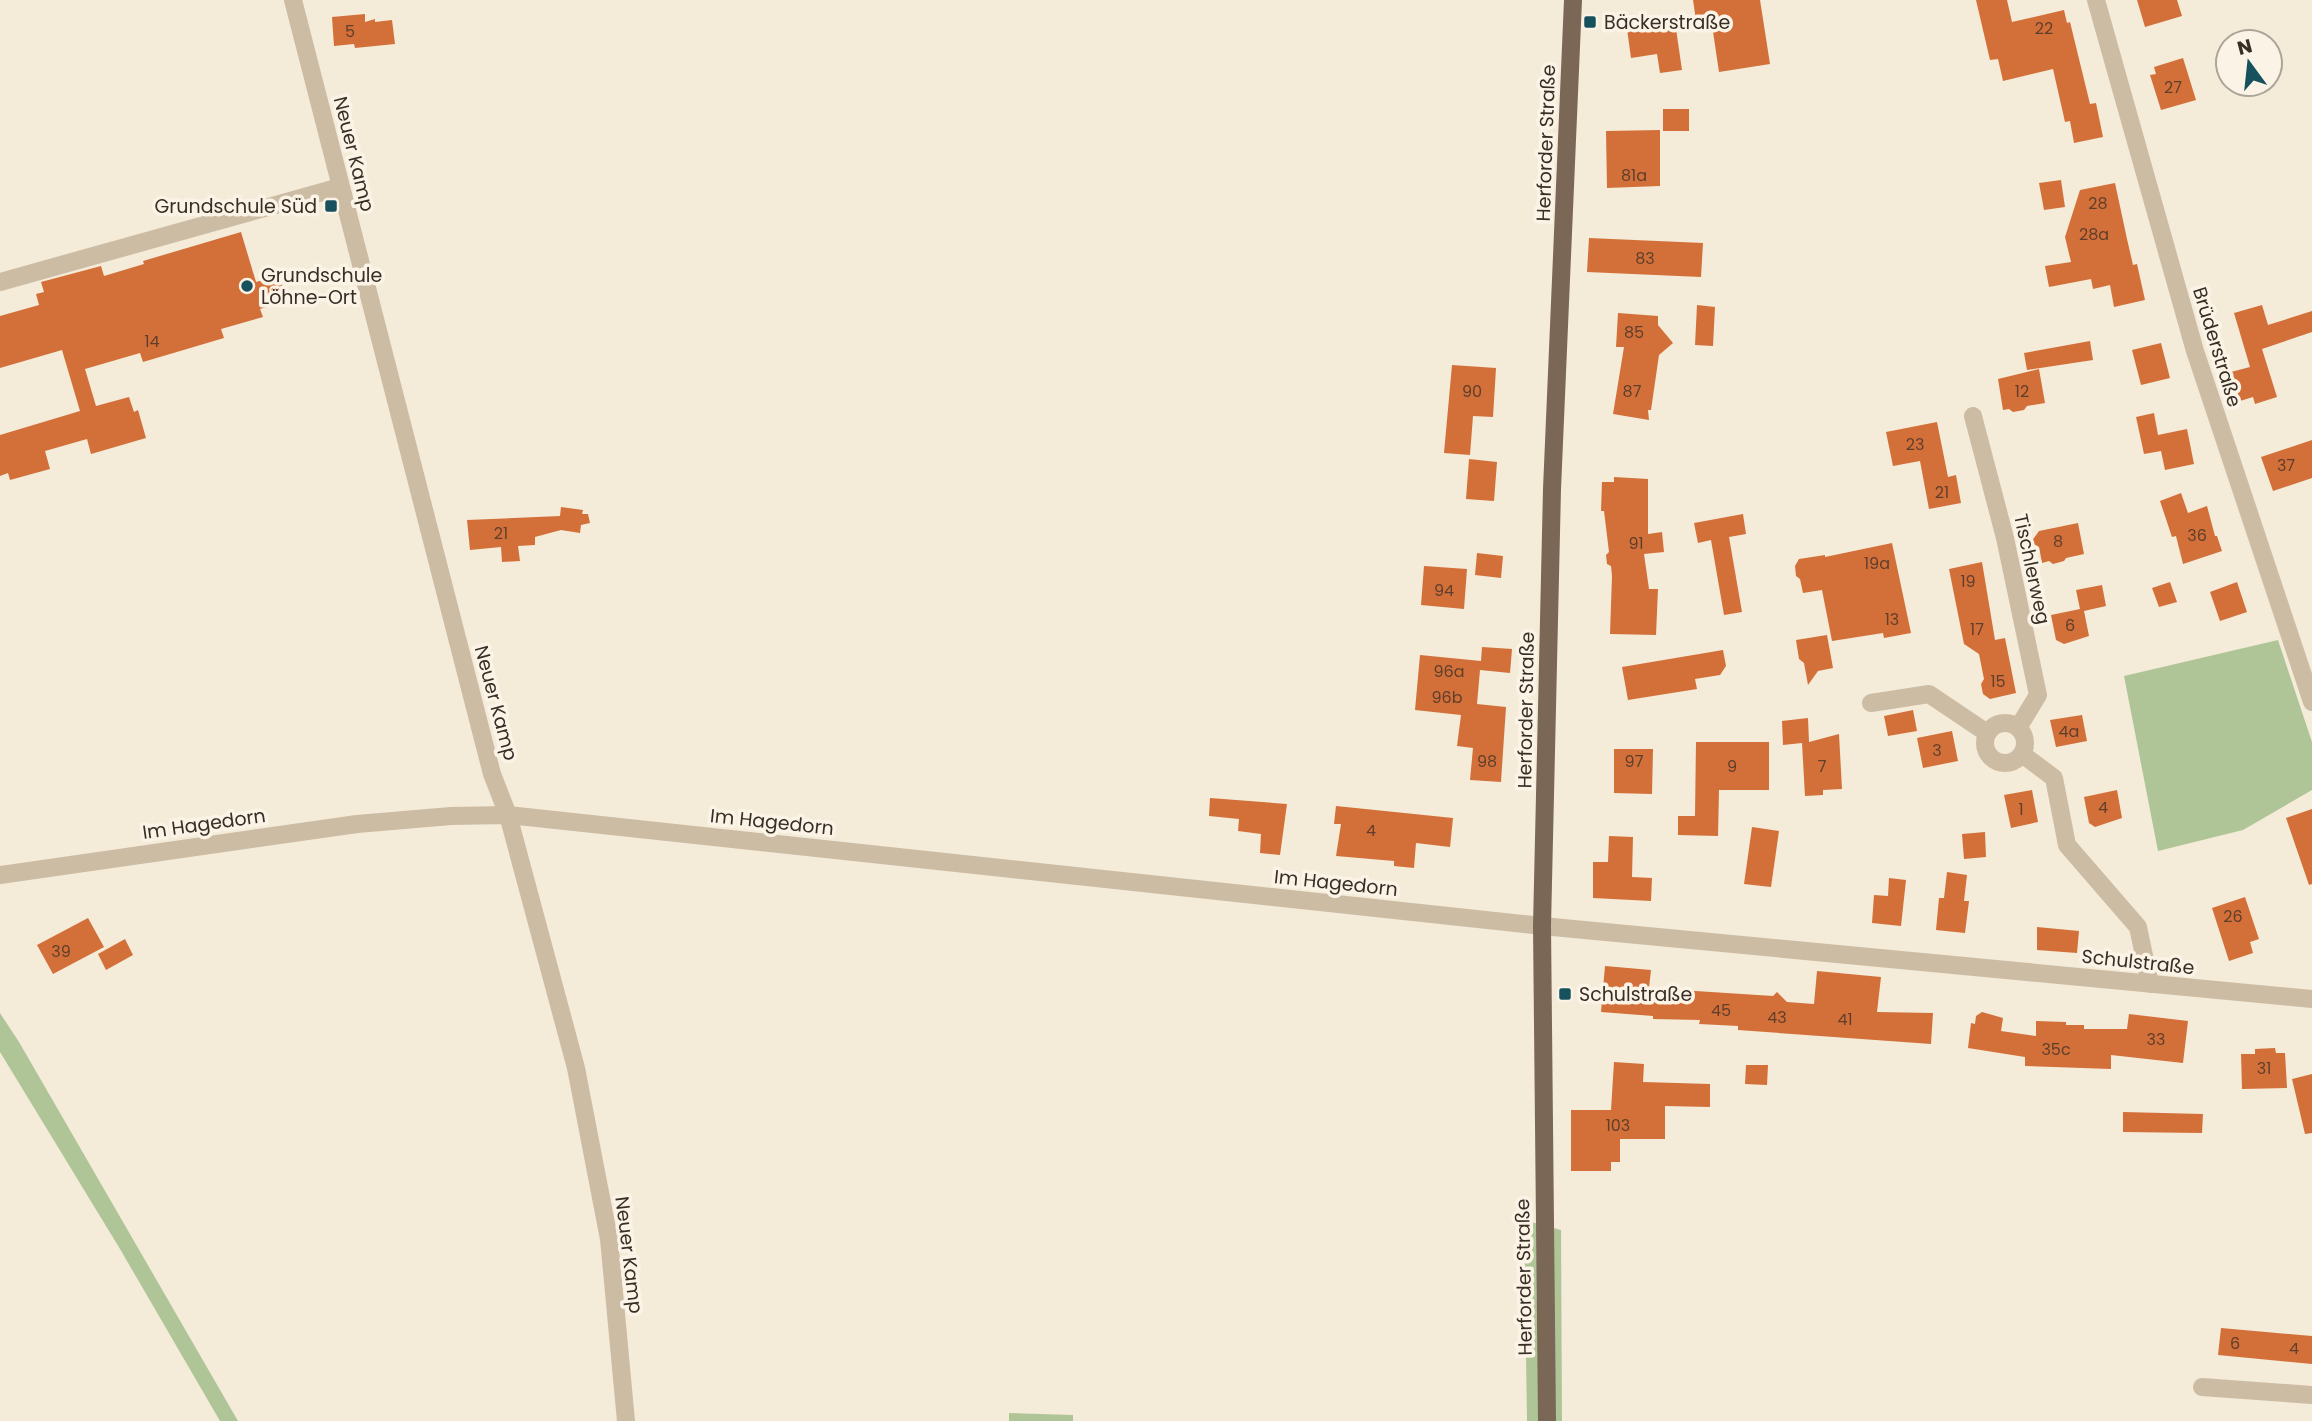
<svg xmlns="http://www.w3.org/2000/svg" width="2312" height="1421" font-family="Poppins,sans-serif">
	<rect width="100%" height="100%" fill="#f4ebd9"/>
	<path fill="#b0c597" d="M2278,640L2312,742V790L2243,830L2158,851L2124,676Z
		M0,1013L19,1042L238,1421H220L120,1249L0,1052Z
		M1524,1220L1561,1230L1562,1421H1527Z
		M1009,1413L1073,1415V1421H1009Z"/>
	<path fill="#d37039" d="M1693,0H1760L1770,64L1719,72L1712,25L1697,27Z
		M1976,0H2007L2012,22L2064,10L2067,23L2070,22L2090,104L2096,103L2103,137L2074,143L2070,121L2065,122L2053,69L2003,81L1998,59L1990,60Z
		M2137,0H2177L2182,16L2145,27Z
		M365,14V22L375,19V22L392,20L395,44L355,48L354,44L334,46L332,17Z
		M1675,22L1682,70L1660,73L1657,54L1631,58L1627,29Z
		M2183,58L2196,100L2161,110L2150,75L2156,74L2154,67Z
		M1663,109H1689V131H1663Z
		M1660,130V186L1607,188L1606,131Z
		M2061,180L2065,207L2044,210L2039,183Z
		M2115,183L2127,239L2133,265L2137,264L2145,300L2114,307L2110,285L2093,289L2091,279L2049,287L2045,266L2071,262L2065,237L2080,190Z
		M241,232L256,282L279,275L287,301L260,309L263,317L221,329L224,338L143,362L140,353L85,369L96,406L129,397L134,412L138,410L146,438L91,454L87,439L45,451L50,469L10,480L8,473L0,476V435L80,411L62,350L0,368V316L39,305L36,294L44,292L41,282L101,266L104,276L144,264L143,261Z
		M1589,238L1703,243L1701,277L1587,272Z
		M1697,305L1715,307L1713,346L1695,345Z
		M2262,305L2268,325L2312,311V332L2262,349L2277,397L2255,404L2253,397L2240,401L2231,372L2250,367L2234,313Z
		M1618,313L1658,316V325L1673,343L1659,355L1651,410H1648L1649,420L1613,414L1624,347H1616Z
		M2090,341L2093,360L2027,370L2024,353Z
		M2161,343L2170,378L2141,385L2132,350Z
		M1452,365L1496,368L1493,417L1473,416L1470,455L1444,453Z
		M2039,369L2045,403L2027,406L2024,410L2013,412L2009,409L2003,410L1998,379Z
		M2154,413L2158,435L2187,429L2194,464L2165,470L2161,451L2144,454L2136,417Z
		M1937,422L1948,477L1956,475L1961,503L1929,509L1920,461L1893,466L1886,432Z
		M2312,440V478L2273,491L2261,457Z
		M1469,459L1497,462L1494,501L1466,499Z
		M1614,477L1648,479V534L1662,532L1664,552L1644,554L1649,589H1658L1656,635L1610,634L1612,576L1611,566L1607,564L1606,555L1609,552L1604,511H1601L1602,482H1614Z
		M2181,493L2188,513L2207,506L2215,536H2217L2222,551L2183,564L2176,536L2172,537L2160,501Z
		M561,507L583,510L582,514H588L590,523L581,525L580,533L561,530L535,537V545L518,546L520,561L502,562L501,547L470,550L467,520L560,516Z
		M1743,514L1746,534L1729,537L1742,612L1724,615L1711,540L1698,543L1694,523Z
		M2078,523L2084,554L2066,558L2064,561L2053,564L2049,561L2042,563L2039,547L2031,542L2039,531Z
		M1892,543L1911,633L1884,638L1883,633L1832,641L1822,590L1803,593L1800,579L1796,576L1795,566L1799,559L1825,555V557Z
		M1477,553L1503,556L1501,578L1475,575Z
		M1982,562L1995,640L2005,638L2016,693L1990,699L1983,694L1981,684L1984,679L1979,654L1964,644L1949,569Z
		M1424,566L1467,569L1464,609L1421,605Z
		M2170,582L2177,602L2159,607L2152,588Z
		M2237,582L2247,612L2220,621L2210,592Z
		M2102,585L2106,606L2084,611L2089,636L2064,644L2056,640L2051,615L2080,609L2076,590Z
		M1827,635L1833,668L1818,671L1808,685L1804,663L1799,659L1796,640Z
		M1482,647L1512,649L1510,673L1480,670L1477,704L1506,707L1501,782L1470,780L1473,748L1457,746L1461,715L1415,710L1420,655L1481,661Z
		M1723,650L1726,666L1720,675L1695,679L1697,689L1628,700L1622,667Z
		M1913,710L1917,731L1888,736L1884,716Z
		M2082,715L2087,741L2056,747L2050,720Z
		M1808,718L1809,742L1839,734L1842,789L1823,790V795L1805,796L1802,743L1783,745L1782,721Z
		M1952,731L1958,761L1923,768L1917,738Z
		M1696,742H1769V790H1719L1718,836L1678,835V816H1695Z
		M1614,749H1653L1652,794L1614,793Z
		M2032,790L2038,822L2011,828L2004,795Z
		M2117,790L2122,818L2095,827L2089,823L2084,797Z
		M1210,798L1287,804L1280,855L1260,853L1261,834L1238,831L1239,819L1209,816Z
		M1336,806L1453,818L1450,847L1416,843L1414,868L1394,866V861L1336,856L1341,824H1334Z
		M2312,809V884L2309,885L2286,818Z
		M1752,827L1779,831L1771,887L1744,884Z
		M1985,832L1986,857L1964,859L1962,834Z
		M1609,836L1633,837L1632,877L1652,878L1651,901L1593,898V862H1608Z
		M1947,872L1967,875L1964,901H1969L1965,933L1936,930L1939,898H1944Z
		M1889,878L1906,880L1901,926L1872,923L1874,895L1888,896Z
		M2245,897L2259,939L2250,942L2253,953L2229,961L2212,908Z
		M88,918L104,947L53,974L37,945Z
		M2037,927L2079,931L2077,953L2037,950Z
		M125,939L133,955L106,970L98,954Z
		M1605,966L1651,970L1649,988L1773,996L1777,992L1787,1002L1814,1004L1817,971L1881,977L1877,1012L1933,1013L1931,1044L1738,1030V1026L1699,1024L1700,1020L1653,1019V1016L1601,1012Z
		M1982,1012L2003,1018L2001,1031L2036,1036V1021L2066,1022V1025H2084V1029H2127L2129,1014L2188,1021L2183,1063L2111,1055V1069L2025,1066V1057L1968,1048L1971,1023L1975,1024L1976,1016Z
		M2275,1048L2276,1053H2285L2287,1088L2242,1089L2241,1054H2255V1049Z
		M1614,1062L1644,1064L1643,1082L1710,1084V1107L1665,1106V1139H1620V1162H1611V1171H1571V1110H1611Z
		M1746,1065H1768L1767,1085L1745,1084Z
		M2312,1074V1133L2305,1134L2292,1079Z
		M2123,1112L2203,1114L2202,1133L2123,1132Z
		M2221,1328L2312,1336V1364L2218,1355Z"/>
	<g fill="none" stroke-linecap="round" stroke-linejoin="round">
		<path stroke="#cdbca4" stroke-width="18" d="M293,0L492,774L508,815L576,1068L609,1239L626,1421
			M2096,0L2195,351L2312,702
			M0,282L340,187
			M1973,416L2005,538L2038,695L2018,728
			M1871,703L1929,694L1987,733
			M1985 743a20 20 0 1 1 40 0a20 20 0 1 1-40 0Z
			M2022,754L2054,778L2067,845L2138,927L2150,984
			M0,875L357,824L451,816L508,815L1542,926L2312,999
			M2202,1387L2312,1395"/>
		<path stroke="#7b6756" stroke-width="18" d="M1547,1421L1542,926L1552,489L1573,0"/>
	</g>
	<g fill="#17515e" stroke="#fbf4e6" stroke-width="2.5">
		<rect x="1583" y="15" width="14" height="14" rx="3.5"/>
		<rect x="324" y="199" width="14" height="14" rx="3.5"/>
		<circle cx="247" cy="286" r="7"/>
		<rect x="1558" y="987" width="14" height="14" rx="3.5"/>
	</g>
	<g text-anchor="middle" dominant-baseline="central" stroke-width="7" stroke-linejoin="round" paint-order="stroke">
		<g font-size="16" fill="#5f3e2b">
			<text x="2044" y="28">22</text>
			<text x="350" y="31">5</text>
			<text x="2173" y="87">27</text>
			<text x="1634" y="175">81a</text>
			<text x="2098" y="203">28</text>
			<text x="2094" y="234">28a</text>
			<text x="1645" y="258">83</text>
			<text x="1634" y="332">85</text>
			<text x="152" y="341">14</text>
			<text x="1472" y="391">90</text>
			<text x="1632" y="391">87</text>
			<text x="2022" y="391">12</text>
			<text x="1915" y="444">23</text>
			<text x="2286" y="465">37</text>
			<text x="1942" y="492">21</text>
			<text x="501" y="533">21</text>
			<text x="2197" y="535">36</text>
			<text x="2058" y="541">8</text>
			<text x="1636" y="543">91</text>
			<text x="1877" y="563">19a</text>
			<text x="1968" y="581">19</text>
			<text x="1444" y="590">94</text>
			<text x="1892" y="619">13</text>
			<text x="2070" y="625">6</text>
			<text x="1977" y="629">17</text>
			<text x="1449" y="671">96a</text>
			<text x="1998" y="681">15</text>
			<text x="1447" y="697">96b</text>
			<text x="2069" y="731">4a</text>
			<text x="1937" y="750">3</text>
			<text x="1487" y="761">98</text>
			<text x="1634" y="761">97</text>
			<text x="1732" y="766">9</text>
			<text x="1822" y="766">7</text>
			<text x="2103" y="807">4</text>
			<text x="2021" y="809">1</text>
			<text x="1371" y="830">4</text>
			<text x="2233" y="916">26</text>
			<text x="61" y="951">39</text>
			<text x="1721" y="1010">45</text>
			<text x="1777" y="1017">43</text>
			<text x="1845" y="1019">41</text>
			<text x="2156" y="1039">33</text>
			<text x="2056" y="1049">35c</text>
			<text x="2264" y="1068">31</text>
			<text x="1618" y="1125">103</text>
			<text x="2235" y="1343">6</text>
			<text x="2294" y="1348">4</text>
		</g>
		<g font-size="19" fill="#382e26" stroke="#fbf4e6" text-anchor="start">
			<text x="1604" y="22">Bäckerstraße</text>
			<text x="317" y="206" text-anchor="end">Grundschule Süd</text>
			<text x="261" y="275">Grundschule<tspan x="261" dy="22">Löhne-Ort</tspan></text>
			<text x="1579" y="994">Schulstraße</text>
		</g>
		<g font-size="19" fill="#382e26" stroke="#fbf4e6">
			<text transform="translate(1546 143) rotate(-88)">Herforder Straße</text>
			<text transform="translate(354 154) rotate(76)">Neuer Kamp</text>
			<text transform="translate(2217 347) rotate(73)">Brüderstraße</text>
			<text transform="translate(2032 569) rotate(78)">Tischlerweg</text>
			<text transform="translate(496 703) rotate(75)">Neuer Kamp</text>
			<text transform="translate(1526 710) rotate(-89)">Herforder Straße</text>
			<text transform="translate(772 822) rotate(6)">Im Hagedorn</text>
			<text transform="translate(204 824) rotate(-8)">Im Hagedorn</text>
			<text transform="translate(1336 883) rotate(6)">Im Hagedorn</text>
			<text transform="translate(2138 962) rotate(6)">Schulstraße</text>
			<text transform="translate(629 1255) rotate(83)">Neuer Kamp</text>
			<text transform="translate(1524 1277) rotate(-91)">Herforder Straße</text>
		</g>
	</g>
	<g transform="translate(2249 63) rotate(345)"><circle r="33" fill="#fbf4e6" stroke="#ada599" stroke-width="2"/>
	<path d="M0-5L12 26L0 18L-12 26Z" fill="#17515e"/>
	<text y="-10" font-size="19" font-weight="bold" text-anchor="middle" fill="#382e26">N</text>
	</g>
</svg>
